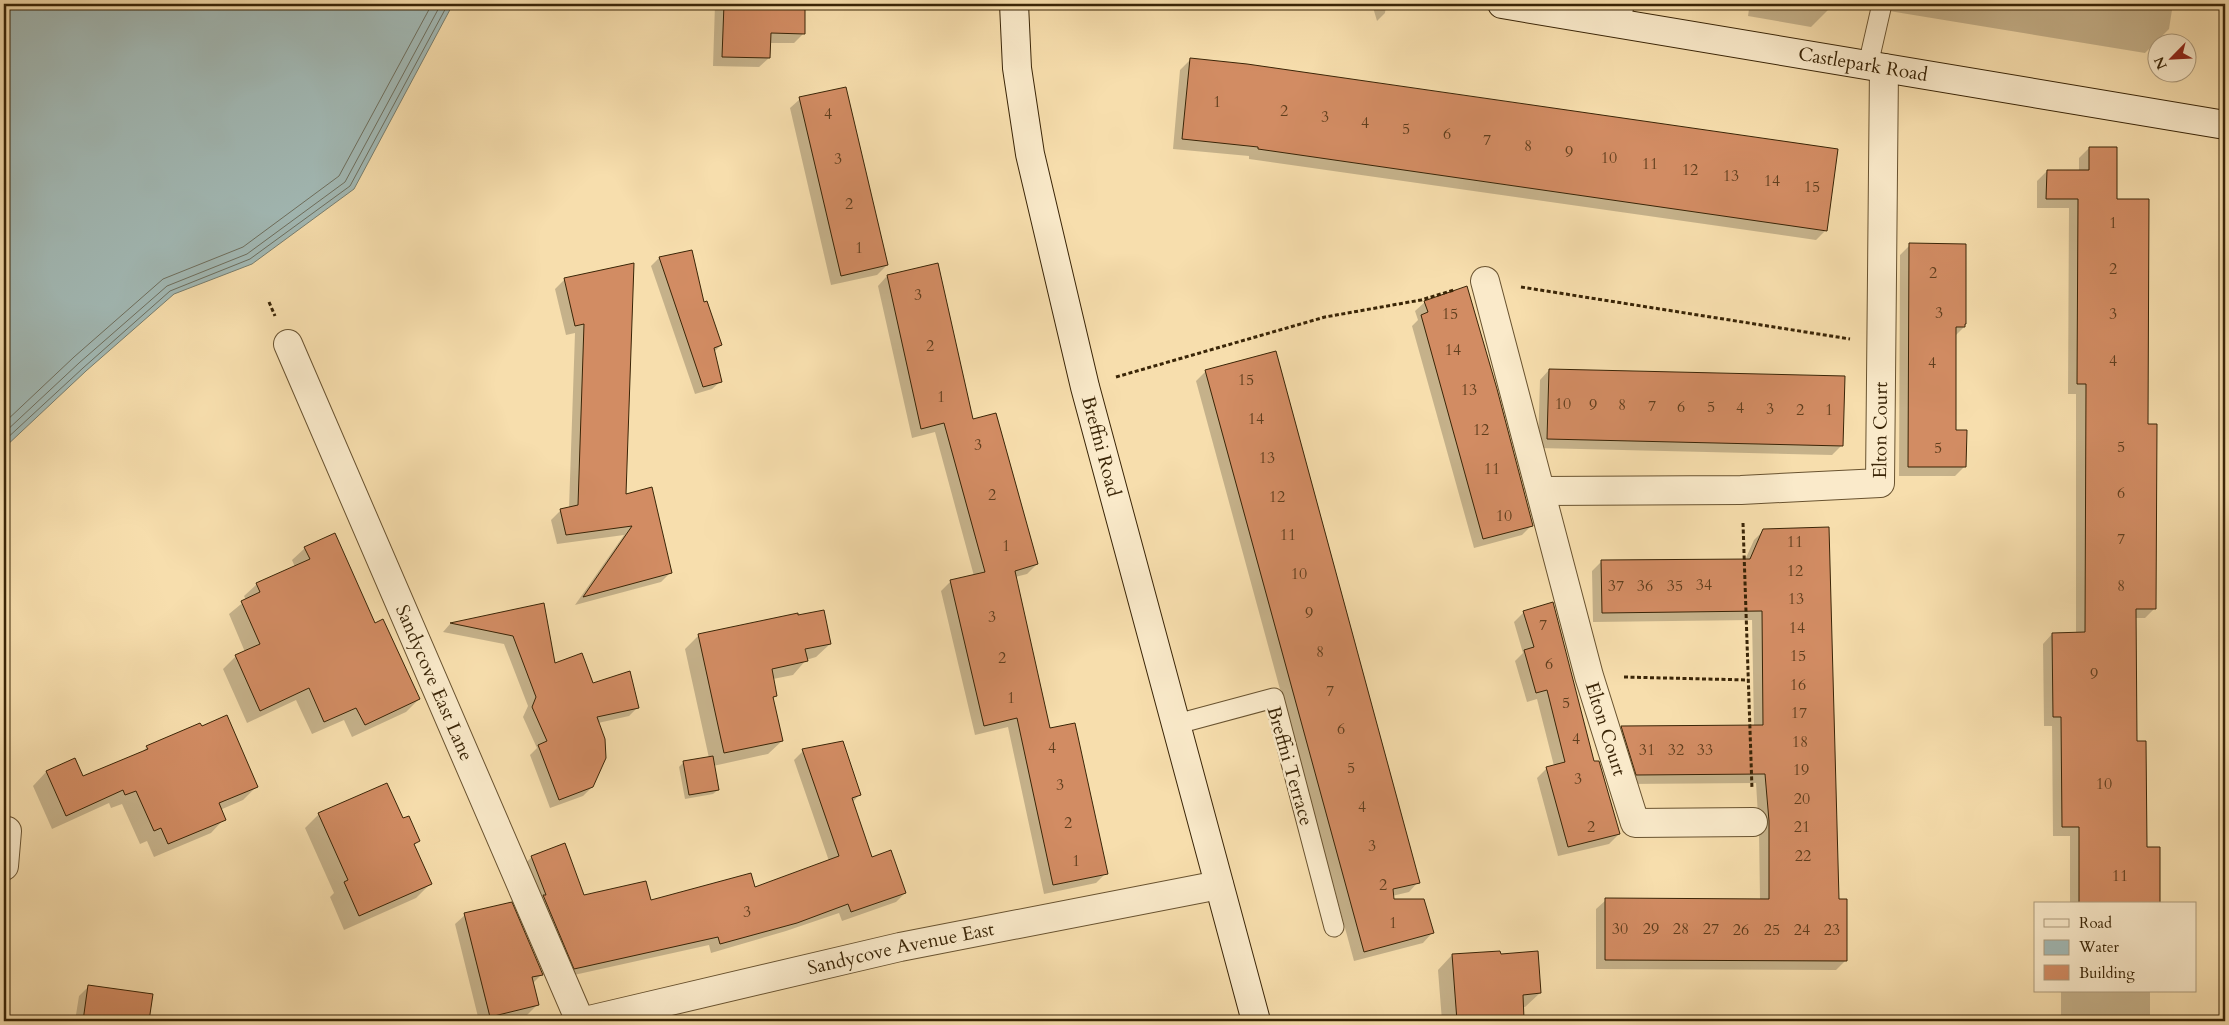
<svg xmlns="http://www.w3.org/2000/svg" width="2229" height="1025" font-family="Cardo,serif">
	<rect width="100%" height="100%" fill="#f7dead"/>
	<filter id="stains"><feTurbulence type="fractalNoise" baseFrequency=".004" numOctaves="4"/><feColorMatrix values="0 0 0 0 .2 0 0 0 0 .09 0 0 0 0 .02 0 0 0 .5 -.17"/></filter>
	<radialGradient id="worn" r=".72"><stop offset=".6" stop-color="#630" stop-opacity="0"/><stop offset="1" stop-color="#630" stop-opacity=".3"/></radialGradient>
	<path fill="#a2b9b5" stroke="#787e6f" d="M4,4H453L354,189L252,264L174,294L86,371L4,448Z"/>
	<path fill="#0003" d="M715,4H770L803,34L794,43H769V58L759,67L713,66Z
		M1372,4H1386L1385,13L1377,21Z
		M1718,4H1834L1811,27L1748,16L1749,9Z
		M1884,4H2182L2176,10H2172L2169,29L2145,53L1883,10Z
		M1190,60L1826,230L1816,240L1249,159V156L1173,149L1180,70Z
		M800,99L887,265L877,275L831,285L790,108Z
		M2089,148L2115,201L2147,425L2155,608L2145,618H2135L2136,743L2146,849L2159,904H2070V836H2053L2052,726H2044L2043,644L2052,634H2076V394H2068L2069,208H2037V181L2047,171H2079V158Z
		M1910,245L1964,327L1955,336V431L1965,466L1955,476H1899L1900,255Z
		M691,251L703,304L721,345L714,352L721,381L712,389L695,394L651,266L659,258Z
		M632,264L625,495L671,572L661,582L575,605L624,535L557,544L551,520L561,510L569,508L575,333L566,335L555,289L565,279Z
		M887,276L972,420L1037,564L1027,574L1015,577L1049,730L1106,873L1096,883L1044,894L1008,727L975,735L941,591L951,581L974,576L935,432L912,438L878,286Z
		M1425,302L1532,525L1522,535L1474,548L1412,326L1418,320L1415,311Z
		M1549,370L1842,445L1832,455L1538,448L1540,380Z
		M1206,371L1418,882L1409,892L1392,896L1393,900L1432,933L1423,943L1354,961L1196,381Z
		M1764,530L1838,900L1846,960L1836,970L1596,969V909L1606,900H1760L1759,832L1756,783L1627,784L1612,737L1622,728L1754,726L1752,620L1593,622L1592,571L1602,561L1745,560L1754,540Z
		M305,548L374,625L419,699L406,712L352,737L344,720L312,734L296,700L247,723L223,669L236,656L245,652L229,614L246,600L244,596L257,584L295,567L292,560Z
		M543,605L555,665L638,707L629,716L598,723L592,787L583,796L550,808L530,755L537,748L523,717L528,706L504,644L443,632L450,624Z
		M1524,612L1593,763L1619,834L1609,844L1558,856L1537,778L1547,768L1554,766L1537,699L1527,702L1515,661L1523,653L1514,622Z
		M699,635L830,644L816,657L806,660L793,675L773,679L776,696L772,699L782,741L768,754L713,766L718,790L713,794L685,799L679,767L683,763L709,758L685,649Z
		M147,747L257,786L243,800L220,810L224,819L211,833L154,857L147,841L140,844L122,804L111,808L109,803L52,829L33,786L46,772L74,760L82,778L142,752Z
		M803,751L859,795L852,803L872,858L905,893L896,902L842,921L839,913L786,931L711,953L709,945L565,977L522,866L532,857L583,897L650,902L755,889L829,861L794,760Z
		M319,814L418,841L413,846L430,884L416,898L344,930L330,897L334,893L305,828Z
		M465,915L542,974L532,984L537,1005L527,1015L500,1021H479L455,924Z
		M1452,955L1540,993L1525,1007H1522L1523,1019L1521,1021H1442L1438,970Z
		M89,986L151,995L148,1021H75L79,996Z
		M2061,991H2150V1021H2067V1017H2061Z"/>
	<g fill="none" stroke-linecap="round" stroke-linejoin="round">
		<path stroke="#6e6f5e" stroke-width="1" d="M4,423L74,357L163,279L243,247L339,176L432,4
			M4,433L79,363L167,286L247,254L345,182L441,4
			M4,441L83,368L170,291L250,259L350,186L448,4"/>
	</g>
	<path fill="#d28c63" stroke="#3a2507" d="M724,4H805V34L771,33L770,58L722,57Z
		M1190,58L1247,64L1838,149L1827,231L1258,149V147L1182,139Z
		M846,87L888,265L841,276L799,97Z
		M2089,147H2117V199H2149L2148,424H2157L2156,609H2136L2137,741H2146L2147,847H2160V904H2079V827H2062L2061,717H2053L2052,633L2085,632L2086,384H2077L2078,199H2046L2047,170H2089Z
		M1909,243L1966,244V324H1965V327H1956V430H1967L1966,467H1908Z
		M692,250L704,302L707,301L722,345L714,348L722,382L703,387L659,257Z
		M634,263L626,494L652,487L672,573L583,597L632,526L566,535L560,509L578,505L584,324L575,326L564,278Z
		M938,263L973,419L996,413L1038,564L1015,571L1050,728L1075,723L1108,874L1053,885L1017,718L984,726L950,580L985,572L944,423L921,429L887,275Z
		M1467,286L1497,389L1533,526L1483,539L1421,315L1428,312L1424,301Z
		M1276,351L1420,883L1393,889L1394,899H1424L1434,933L1364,952L1205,370Z
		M1549,369L1845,376L1843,446L1547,439Z
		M1829,527L1839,899H1847V961L1605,960V898L1769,899V821L1765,774L1636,775L1621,726L1763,725L1762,611L1602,613L1601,560L1750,559L1763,529Z
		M335,533L375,623L383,619L420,699L365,725L356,708L324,722L309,688L260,711L235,655L260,644L241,601L260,592L256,583L310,559L304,547Z
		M1553,602L1594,761H1599L1620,834L1568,847L1546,767L1565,762L1547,690L1536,693L1524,650L1534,647L1523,611Z
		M544,603L555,663L582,653L593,683L630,671L639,708L597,717L605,739L606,758L593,787L559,800L538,745L547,741L532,707L536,697L513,636L450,623Z
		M824,610L831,644L805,649L808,661L772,669L777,696L773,697L783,741L724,753L698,634L798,613V615Z
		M227,715L258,787L219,803L226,820L168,844L161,828L154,831L136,791L125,795L123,790L66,816L46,771L75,758L83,776L148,749L146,746L200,723L202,726Z
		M843,741L861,795L852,798L872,857L891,850L906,893L851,912L848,904L797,923L720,944L718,937L574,969L543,895H546L531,856L565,843L584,895L646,881L651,900L751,873L755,887L839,856L802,749Z
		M713,756L719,790L689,795L683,761Z
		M387,783L403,818L409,816L420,841L414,844L432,884L359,916L344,882L348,880L318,813Z
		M512,902L543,975L532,977L539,1005L490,1017L464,913Z
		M1500,951L1501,954L1538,951L1541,993L1523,995L1524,1019L1457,1021L1452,954Z
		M88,985L153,994L149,1021H83Z"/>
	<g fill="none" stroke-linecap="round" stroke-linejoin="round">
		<defs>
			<path id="lane" d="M1868,65L1882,4
				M1177,724L1274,698L1334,927"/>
			<g id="street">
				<path d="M1615,21L1620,4"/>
				<path id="s1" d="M1485,281L1589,676L1635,823L1753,822"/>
				<path id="s2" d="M288,344L580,1021"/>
				<path id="s3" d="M1541,491L1741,490L1880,483L1884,68"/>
				<path d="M4,866L7,831"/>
				<path id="s4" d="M585,1021L900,947L1219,885"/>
			</g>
			<g id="secondary">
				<path id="s5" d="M1014,4L1017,68L1030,154L1085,387L1256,1021"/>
				<path id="s6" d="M1502,4L2225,125"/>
			</g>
		</defs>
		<use href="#lane" stroke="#695330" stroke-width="21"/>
		<use href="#street" stroke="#695330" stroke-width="30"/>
		<use href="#secondary" stroke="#3a2507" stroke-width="30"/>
		<path stroke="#3a2507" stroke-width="3" stroke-dasharray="4 2.5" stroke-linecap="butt" d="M1521,287L1850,339
			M269,302L275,316
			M1116,377L1325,317L1421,300L1454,290
			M1743,523L1752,789
			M1624,677L1748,680"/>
		<use href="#lane" stroke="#faeaca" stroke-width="19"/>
		<use href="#street" stroke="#faeaca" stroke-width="28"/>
		<use href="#secondary" stroke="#faeaca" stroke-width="28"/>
	</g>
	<g text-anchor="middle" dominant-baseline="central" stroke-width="5" stroke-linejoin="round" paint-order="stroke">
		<g font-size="16" fill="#603f1e">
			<text x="1217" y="102">1</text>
			<text x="1284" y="111">2</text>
			<text x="828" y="114">4</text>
			<text x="1325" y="117">3</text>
			<text x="1365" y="123">4</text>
			<text x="1406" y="129">5</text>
			<text x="1447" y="134">6</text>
			<text x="1487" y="140">7</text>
			<text x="1528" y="146">8</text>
			<text x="1569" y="152">9</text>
			<text x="1609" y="158">10</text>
			<text x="838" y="159">3</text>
			<text x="1650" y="164">11</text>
			<text x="1690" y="170">12</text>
			<text x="1731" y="176">13</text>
			<text x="1772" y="181">14</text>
			<text x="1812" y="187">15</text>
			<text x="849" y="204">2</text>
			<text x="2113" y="223">1</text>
			<text x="859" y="248">1</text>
			<text x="2113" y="269">2</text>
			<text x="1933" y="273">2</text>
			<text x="918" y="295">3</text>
			<text x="1939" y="313">3</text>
			<text x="1450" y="314">15</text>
			<text x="2113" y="314">3</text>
			<text x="930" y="346">2</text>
			<text x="1453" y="350">14</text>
			<text x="2113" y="361">4</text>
			<text x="1932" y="363">4</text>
			<text x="1246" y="380">15</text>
			<text x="1469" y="390">13</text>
			<text x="941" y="397">1</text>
			<text x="1563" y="404">10</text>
			<text x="1593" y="405">9</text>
			<text x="1622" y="405">8</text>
			<text x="1652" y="406">7</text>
			<text x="1681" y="407">6</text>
			<text x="1711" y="407">5</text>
			<text x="1740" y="408">4</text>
			<text x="1770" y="409">3</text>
			<text x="1800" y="410">2</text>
			<text x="1829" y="410">1</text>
			<text x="1256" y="419">14</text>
			<text x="1481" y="430">12</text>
			<text x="978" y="445">3</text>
			<text x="2121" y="447">5</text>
			<text x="1938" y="448">5</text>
			<text x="1267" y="458">13</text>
			<text x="1492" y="469">11</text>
			<text x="2121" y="493">6</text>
			<text x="992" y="495">2</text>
			<text x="1277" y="497">12</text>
			<text x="1504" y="516">10</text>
			<text x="1288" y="535">11</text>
			<text x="2121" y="539">7</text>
			<text x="1795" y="542">11</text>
			<text x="1006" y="546">1</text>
			<text x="1795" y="571">12</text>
			<text x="1299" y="574">10</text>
			<text x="1704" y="585">34</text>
			<text x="1616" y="586">37</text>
			<text x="1645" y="586">36</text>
			<text x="1675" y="586">35</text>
			<text x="2121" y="586">8</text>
			<text x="1796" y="599">13</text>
			<text x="1309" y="613">9</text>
			<text x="992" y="617">3</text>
			<text x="1543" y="625">7</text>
			<text x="1797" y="628">14</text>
			<text x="1320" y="652">8</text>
			<text x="1798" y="656">15</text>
			<text x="1002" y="658">2</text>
			<text x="1549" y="664">6</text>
			<text x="2094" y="674">9</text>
			<text x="1798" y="685">16</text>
			<text x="1330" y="691">7</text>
			<text x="1011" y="698">1</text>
			<text x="1566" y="703">5</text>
			<text x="1799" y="713">17</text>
			<text x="1341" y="729">6</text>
			<text x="1576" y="739">4</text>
			<text x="1800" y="742">18</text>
			<text x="1052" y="748">4</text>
			<text x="1647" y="750">31</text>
			<text x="1676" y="750">32</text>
			<text x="1705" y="750">33</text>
			<text x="1351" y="768">5</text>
			<text x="1801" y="770">19</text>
			<text x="1578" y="779">3</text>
			<text x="2104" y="784">10</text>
			<text x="1060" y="785">3</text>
			<text x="1802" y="799">20</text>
			<text x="1362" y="807">4</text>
			<text x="1068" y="823">2</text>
			<text x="1591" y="827">2</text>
			<text x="1802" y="827">21</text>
			<text x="1372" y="846">3</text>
			<text x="1803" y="856">22</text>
			<text x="1076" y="861">1</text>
			<text x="2120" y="876">11</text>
			<text x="1383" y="885">2</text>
			<text x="747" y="912">3</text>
			<text x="1393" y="923">1</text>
			<text x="1620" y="929">30</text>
			<text x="1651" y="929">29</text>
			<text x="1681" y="929">28</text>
			<text x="1711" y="929">27</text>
			<text x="1741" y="930">26</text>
			<text x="1772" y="930">25</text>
			<text x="1802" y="930">24</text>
			<text x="1832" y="930">23</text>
		</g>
		<g font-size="19" fill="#3a2507" stroke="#faeaca">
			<text stroke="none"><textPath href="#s6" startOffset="366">Castlepark Road</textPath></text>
			<text stroke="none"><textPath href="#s3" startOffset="392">Elton Court</textPath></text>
			<text stroke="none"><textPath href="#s5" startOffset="452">Breffni Road</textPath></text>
			<text stroke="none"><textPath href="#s2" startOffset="369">Sandycove East Lane</textPath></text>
			<text stroke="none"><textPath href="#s1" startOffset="464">Elton Court</textPath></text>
			<text transform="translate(1290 766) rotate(74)">Breffni Terrace</text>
			<text stroke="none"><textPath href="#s4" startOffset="324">Sandycove Avenue East</textPath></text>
		</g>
	</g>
	<rect width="2229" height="1025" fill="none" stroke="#f7dead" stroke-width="20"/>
	<rect x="5" y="5" width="2219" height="1015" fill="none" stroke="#3a2507" stroke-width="2.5"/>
	<rect x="10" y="10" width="2209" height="1005" fill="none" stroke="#3a2507"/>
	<rect x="2034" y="902" width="162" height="90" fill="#faeaca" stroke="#ad9b7c"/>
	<rect x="2044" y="919" width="25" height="8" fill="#faeaca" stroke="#ad9b7c"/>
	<text x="2079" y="928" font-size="15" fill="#3a2507">Road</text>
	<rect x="2044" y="940" width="25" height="15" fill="#a2b9b5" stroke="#ad9b7c"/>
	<text x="2079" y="952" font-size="15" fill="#3a2507">Water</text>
	<rect x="2044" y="965" width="25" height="15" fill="#d28c63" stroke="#ad9b7c"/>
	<text x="2079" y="978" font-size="15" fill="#3a2507">Building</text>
	<g transform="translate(2172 58) rotate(246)"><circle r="24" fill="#faeaca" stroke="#ad9b7c"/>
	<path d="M0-4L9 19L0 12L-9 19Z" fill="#8f2418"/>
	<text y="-8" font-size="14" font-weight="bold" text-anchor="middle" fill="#3a2507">N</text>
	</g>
	<rect width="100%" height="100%" filter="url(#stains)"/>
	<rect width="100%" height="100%" fill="url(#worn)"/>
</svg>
